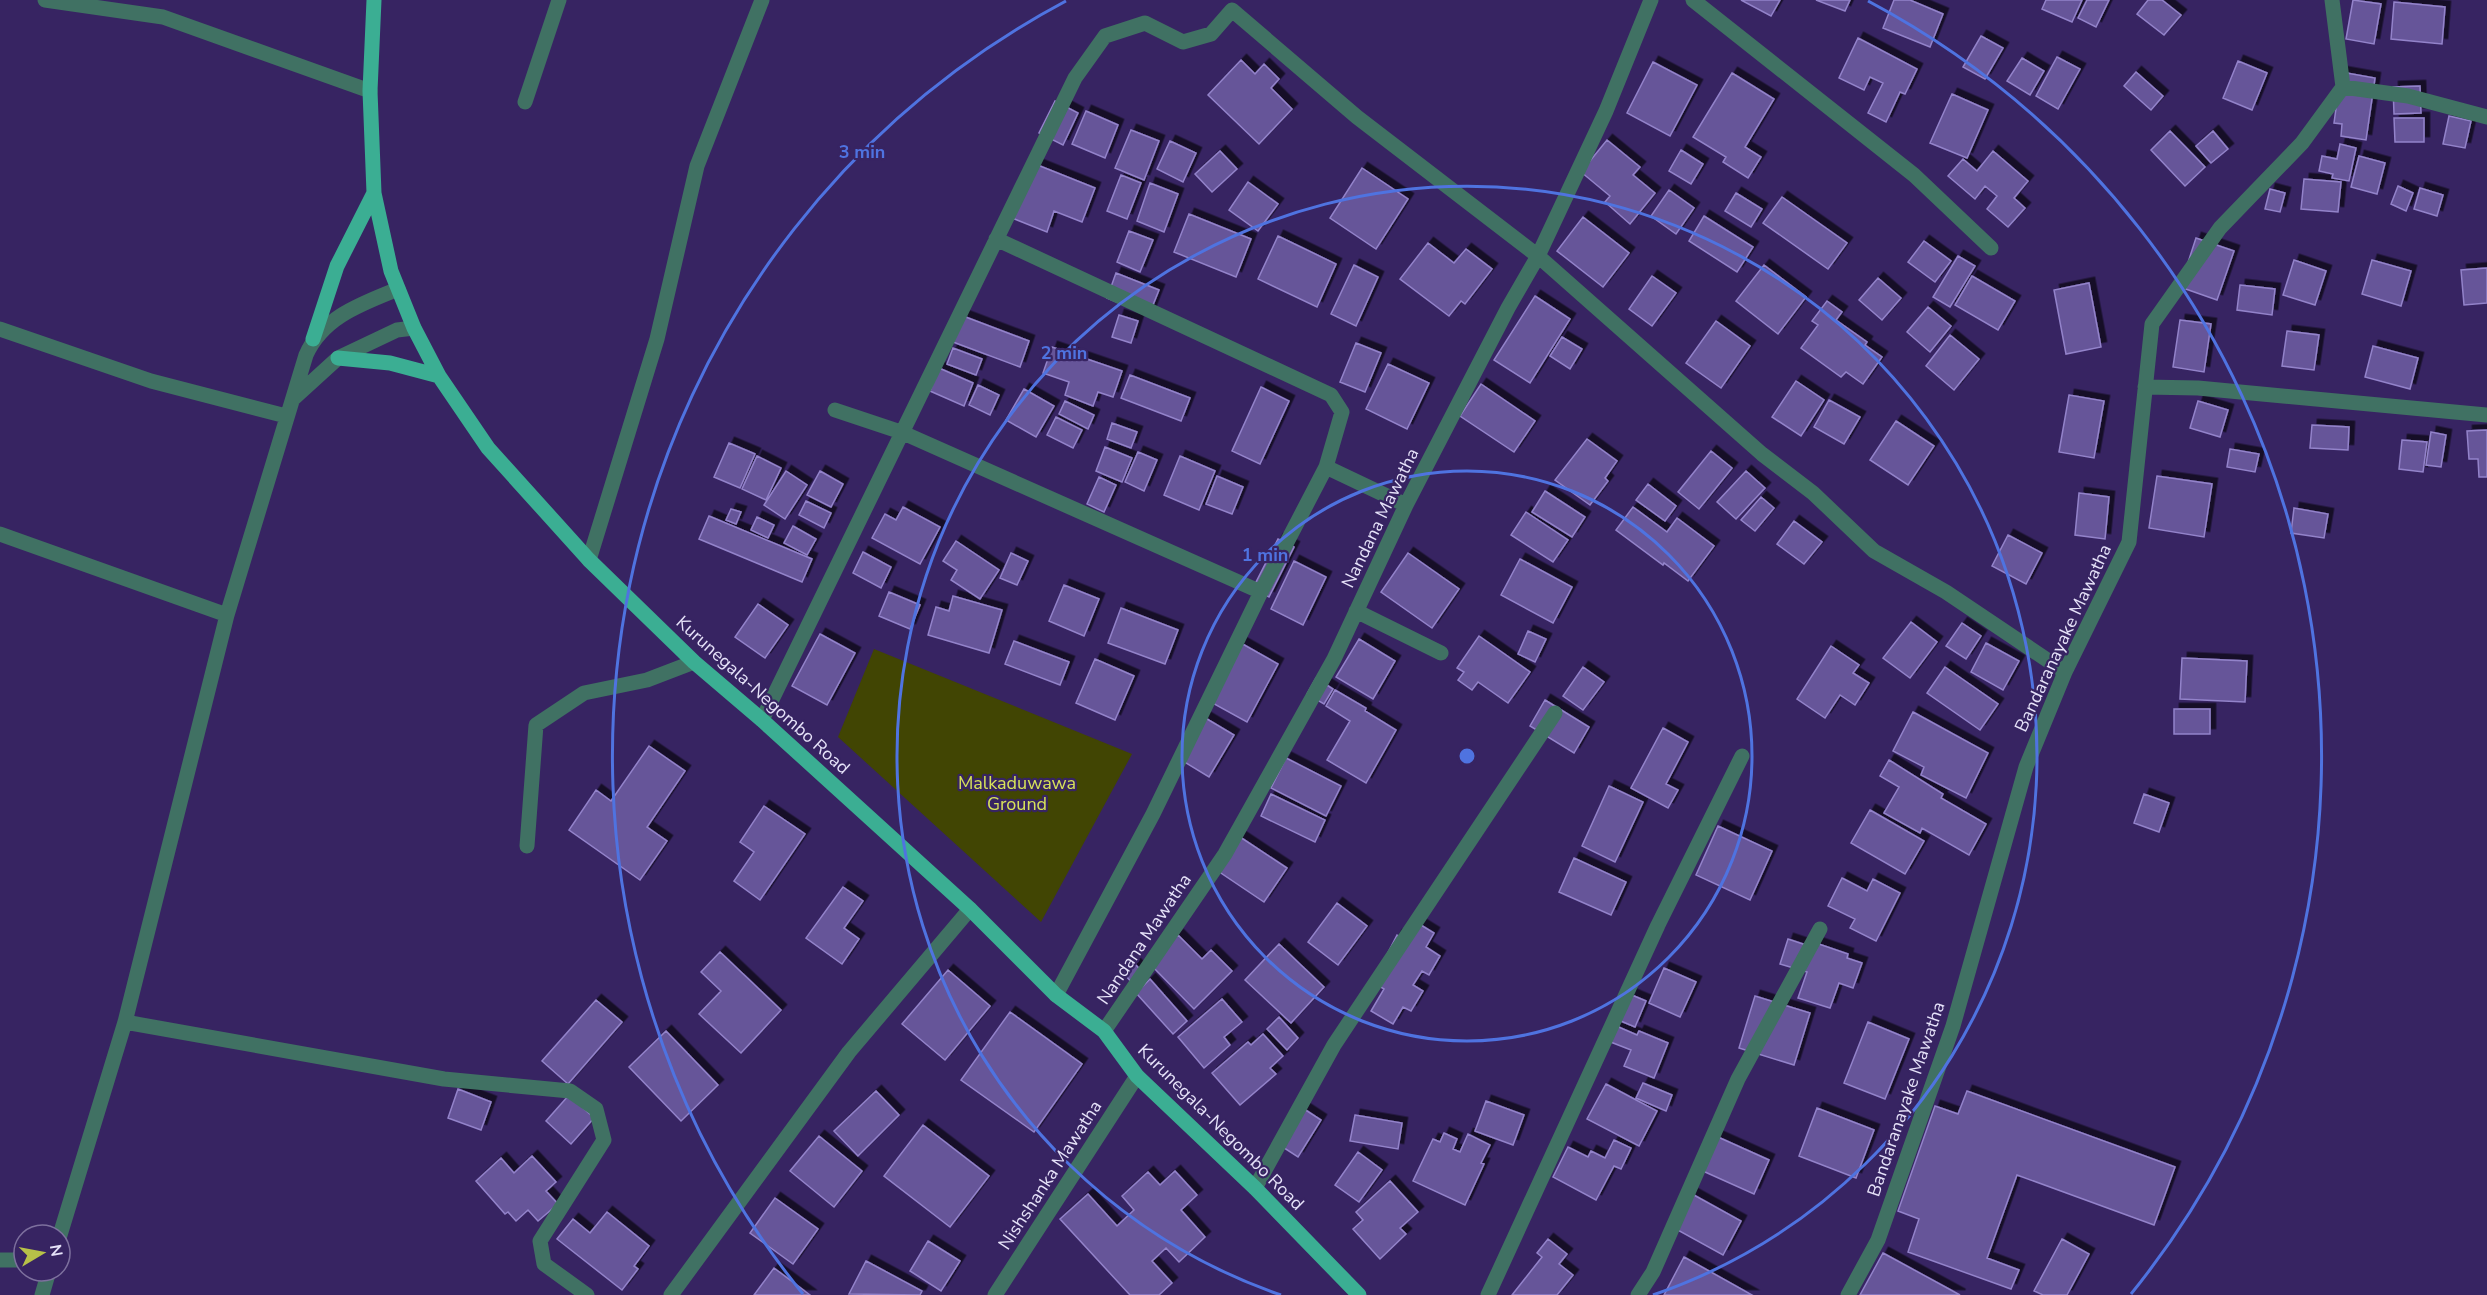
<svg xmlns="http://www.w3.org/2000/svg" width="2487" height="1295" font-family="'Nunito Sans',sans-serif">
	<defs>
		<filter id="shadow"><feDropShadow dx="5.5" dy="-5.5" stdDeviation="0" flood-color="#0009"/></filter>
	</defs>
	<rect width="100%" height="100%" fill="#372462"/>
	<path fill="#414503" d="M874,649L1132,754L1041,922L838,737Z"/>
	<path fill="#659" stroke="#9383ca" stroke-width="1.5" filter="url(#shadow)" d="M1741,0H1780L1771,16Z
		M1816,0H1850L1845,11Z
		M1894,0H1910L1943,14L1930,47L1883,28Z
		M2046,0H2082L2072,22L2042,9Z
		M2087,0H2109L2096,27L2078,18Z
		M2148,0H2162L2181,15L2164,35L2137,14Z
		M2353,0L2381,4L2374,44L2346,39Z
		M2394,2L2445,7L2442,44L2391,39Z
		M1981,36L2003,48L1985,79L1963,67Z
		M1858,38L1917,69L1905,94L1900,92L1886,122L1868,113L1883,83L1870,77L1864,90L1839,78Z
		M2057,57L2080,69L2058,109L2036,96Z
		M2022,58L2044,71L2030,95L2007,81Z
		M1241,60L1255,74L1264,64L1279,79L1271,88L1292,109L1259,144L1208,95Z
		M2238,61L2267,73L2252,110L2223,98Z
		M1653,62L1697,85L1670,136L1627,113Z
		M2136,72L2163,96L2151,110L2124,86Z
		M2341,72L2375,78L2366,140L2341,136L2342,124L2334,123Z
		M1732,73L1774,99L1745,147L1761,157L1748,178L1723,162L1726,157L1693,137Z
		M2420,86L2421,113L2394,114L2393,87Z
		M1952,94L1988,110L1967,158L1930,143Z
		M1055,101L1078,113L1063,145L1039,133Z
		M1086,111L1118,125L1105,158L1072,144Z
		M2449,116L2471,121L2465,148L2443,144Z
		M2394,118H2424V142H2395Z
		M1131,130L1159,141L1144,180L1115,168Z
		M2170,131L2205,167L2185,186L2151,150Z
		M2213,131L2228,149L2211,163L2196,146Z
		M1607,140L1640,167L1633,175L1655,193L1630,224L1605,202L1610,196L1581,172Z
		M1170,141L1196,153L1183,182L1157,169Z
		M2340,144L2356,148L2349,181L2332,178L2333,174L2319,171L2322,156L2337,159Z
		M1681,150L1703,164L1691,184L1669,171Z
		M1220,151L1237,169L1212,192L1195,174Z
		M1993,151L2028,181L2014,198L2025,208L2008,227L1987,209L1997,196L1985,186L1975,199L1948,176L1963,159L1977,171Z
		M2359,156L2385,163L2377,194L2351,187Z
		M1035,164L1095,188L1082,222L1054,211L1047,232L1012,218Z
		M1362,168L1408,199L1376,249L1330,218Z
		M1121,175L1141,183L1127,219L1107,211Z
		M2304,179L2341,182L2338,212L2301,209Z
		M1248,182L1278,204L1258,231L1229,210Z
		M1150,183L1178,194L1164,232L1137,221Z
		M2398,186L2413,193L2406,211L2391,204Z
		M2420,188L2443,195L2437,216L2414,209Z
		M2270,189L2285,193L2280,212L2265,209Z
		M1669,190L1694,208L1676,234L1651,216Z
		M1736,193L1762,209L1751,227L1725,211Z
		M1782,197L1847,243L1828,269L1763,223Z
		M1189,214L1251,239L1236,277L1174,252Z
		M1704,216L1753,247L1737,272L1689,241Z
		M1583,217L1629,253L1603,287L1557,251Z
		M1129,231L1153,240L1140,272L1117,262Z
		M1278,236L1336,264L1317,307L1258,279Z
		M2196,238L2234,251L2217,300L2180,287Z
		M1924,241L1951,261L1935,282L1908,262Z
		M1428,243L1454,263L1466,249L1492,269L1465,304L1461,301L1449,316L1400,279Z
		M1958,256L1975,266L1950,307L1933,297Z
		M2294,260L2326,271L2315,305L2283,295Z
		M2372,260L2411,271L2401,306L2362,294Z
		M1354,265L1378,277L1356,326L1331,314Z
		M1764,265L1806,297L1778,334L1736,301Z
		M2487,268V303L2464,305L2461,270Z
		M1116,273L1159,290L1149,315L1107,298Z
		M1652,276L1676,293L1652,326L1629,309Z
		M1972,276L2015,301L1998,330L1955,305Z
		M1878,278L1901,298L1882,320L1859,300Z
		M2089,283L2101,347L2066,354L2054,290Z
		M2240,285L2275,289L2272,315L2237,310Z
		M1535,296L1570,319L1530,383L1494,360Z
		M1827,301L1842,312L1836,320L1867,342L1865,345L1882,357L1863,384L1846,372L1841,377L1801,348L1818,325L1812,321Z
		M1928,307L1951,326L1930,352L1907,332Z
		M1119,315L1138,321L1131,343L1112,337Z
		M963,316L1029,341L1020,367L953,342Z
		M2180,320L2211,324L2204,372L2173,367Z
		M1716,321L1750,346L1721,388L1686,363Z
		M2287,331L2319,335L2314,370L2282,366Z
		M1950,335L1979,359L1954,390L1926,366Z
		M1562,337L1582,349L1570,369L1550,356Z
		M1356,343L1381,353L1365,392L1340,382Z
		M2373,346L2418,358L2410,389L2365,377Z
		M1052,347L1122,371L1113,397L1098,392L1093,406L1065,395L1069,382L1043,373Z
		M953,348L982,359L976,375L947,364Z
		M1388,364L1429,383L1407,429L1366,409Z
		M939,368L973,383L964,406L930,391Z
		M1130,375L1190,398L1181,421L1121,398Z
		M1796,381L1824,400L1801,436L1772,417Z
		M1481,384L1535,421L1514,452L1460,416Z
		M978,385L999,395L990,415L969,405Z
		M1261,387L1289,401L1260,464L1232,451Z
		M1024,389L1054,406L1036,437L1006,420Z
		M2069,395L2104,401L2094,458L2059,452Z
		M1829,400L1860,417L1844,444L1814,427Z
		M1065,401L1094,415L1088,429L1059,414Z
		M2198,401L2228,410L2220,437L2190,428Z
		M1056,417L1082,430L1073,448L1047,435Z
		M1896,421L1934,446L1908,485L1870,460Z
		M1112,423L1137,432L1131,448L1107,439Z
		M2312,425L2349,427L2348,450L2310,448Z
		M2487,430V477H2479L2478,459H2469L2467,431Z
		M2431,432L2446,435L2441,467L2426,465Z
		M1587,439L1617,461L1605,478L1608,481L1590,505L1555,480Z
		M2402,440L2427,442L2423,472L2399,469Z
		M729,443L755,454L740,488L714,477Z
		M1105,447L1132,458L1122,482L1096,471Z
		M2230,449L2259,454L2255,472L2227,467Z
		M1711,451L1732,468L1699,509L1678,492Z
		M1138,452L1157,460L1144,491L1125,482Z
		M757,456L781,468L766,500L742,489Z
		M1180,456L1215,471L1199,510L1164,495Z
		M786,471L807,485L785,519L764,505Z
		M820,471L843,484L831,507L807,495Z
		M1746,471L1765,488L1736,519L1717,502Z
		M1217,476L1243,487L1232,514L1206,504Z
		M2157,476L2212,484L2204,537L2149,528Z
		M1099,477L1116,485L1104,512L1087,504Z
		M1648,484L1676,506L1665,521L1636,500Z
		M1545,491L1585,517L1572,537L1532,512Z
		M2079,493L2109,497L2105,539L2075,535Z
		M1761,497L1774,508L1755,531L1741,520Z
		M806,501L831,513L824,528L799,515Z
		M903,507L940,527L920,564L872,538L885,514L896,520Z
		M1633,507L1667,532L1677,518L1714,546L1688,581L1664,563L1663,565L1616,530Z
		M2294,508L2328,514L2324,538L2291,533Z
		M731,509L741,512L736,524L726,520Z
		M1526,512L1568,540L1553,562L1511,535Z
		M709,516L812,559L802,582L699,539Z
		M757,517L774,525L768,538L751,530Z
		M1794,521L1822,542L1804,564L1777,544Z
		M793,526L816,539L807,555L784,543Z
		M2008,535L2042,553L2026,584L1992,566Z
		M1278,539L1294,547L1269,597L1253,588Z
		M956,541L999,570L980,599L951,580L957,570L943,561Z
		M863,552L891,567L881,588L853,573Z
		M1011,553L1028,561L1017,585L1000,578Z
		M1408,553L1459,589L1432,628L1381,592Z
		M1520,559L1572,587L1553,623L1501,595Z
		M1294,561L1326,577L1303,625L1271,609Z
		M1064,585L1099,599L1084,636L1049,621Z
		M889,592L920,605L910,629L879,616Z
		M953,596L1002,610L989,653L928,635L936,607L949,611Z
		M758,604L788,625L765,658L735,637Z
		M1121,608L1178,630L1165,664L1108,643Z
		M1911,622L1937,642L1910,678L1883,658Z
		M1962,623L1981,636L1966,659L1946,646Z
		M1528,631L1546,639L1535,662L1518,654Z
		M820,634L855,653L827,705L792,686Z
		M1479,636L1530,672L1508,703L1478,682L1472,690L1458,680L1464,672L1457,668Z
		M1359,639L1395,661L1373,699L1336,677Z
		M1014,641L1069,662L1060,685L1005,664Z
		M1239,642L1278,664L1247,722L1207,700Z
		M1986,643L2019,661L2003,690L1971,672Z
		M1831,646L1859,665L1853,673L1869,683L1855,705L1840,695L1825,718L1797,699Z
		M2182,658L2247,661L2245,702L2180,699Z
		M1095,659L1134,676L1115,720L1076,703Z
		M1583,667L1604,682L1583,710L1563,696Z
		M1945,667L1998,704L1980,730L1927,693Z
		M1316,678L1333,689L1324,704L1307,694Z
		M1335,690L1366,708L1365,711L1396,730L1366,783L1327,760L1350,721L1326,706Z
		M1545,700L1589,727L1574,753L1530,726Z
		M2174,709H2210V734H2174Z
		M1913,712L1988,753L1966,798L1921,775L1924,767L1893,751Z
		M1202,716L1234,735L1209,777L1178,758Z
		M1663,728L1688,742L1666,784L1678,790L1668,808L1631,788Z
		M649,746L685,771L647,827L667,841L640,880L569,830L596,790L611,801Z
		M1286,758L1341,786L1326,816L1271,788Z
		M1889,760L1943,794L1941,798L1986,824L1969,855L1922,828L1920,833L1884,813L1899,787L1880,776Z
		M1609,786L1643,802L1615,862L1582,846Z
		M1271,794L1325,820L1315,842L1261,816Z
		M2144,794L2169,803L2159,832L2134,823Z
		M764,806L805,834L760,900L734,881L754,852L740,842Z
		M1870,810L1924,841L1905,874L1851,843Z
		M1718,826L1772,851L1750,900L1696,875Z
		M1237,835L1287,868L1264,902L1215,869Z
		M1574,858L1626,882L1611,915L1559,892Z
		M1842,878L1867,891L1873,879L1900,893L1876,941L1850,928L1855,919L1828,906Z
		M843,887L863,901L844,928L859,939L842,964L806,938Z
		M1337,903L1367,926L1338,965L1308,942Z
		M1416,922L1434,933L1426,947L1440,956L1429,975L1422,971L1413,985L1423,991L1411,1011L1403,1007L1393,1024L1371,1011L1384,989L1373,982L1397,935L1405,940Z
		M1178,935L1202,959L1211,950L1232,971L1194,1009L1149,963Z
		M1788,939L1815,948L1816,943L1848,954L1847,958L1862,963L1853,988L1839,983L1830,1008L1798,998L1807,972L1780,964Z
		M1279,944L1324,987L1291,1023L1245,980Z
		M720,952L781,1010L741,1053L699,1014L721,991L701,972Z
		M1135,964L1147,977L1136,987L1124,974Z
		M1664,968L1696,982L1680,1017L1649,1003Z
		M948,970L990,1006L945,1060L902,1024Z
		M1150,979L1187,1021L1173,1034L1136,993Z
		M1627,993L1646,1001L1635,1027L1616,1019Z
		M1755,996L1810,1013L1794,1065L1739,1048Z
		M1222,999L1242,1022L1224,1037L1230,1045L1204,1068L1178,1037Z
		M596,1000L622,1022L568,1084L542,1061Z
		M1010,1012L1082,1064L1034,1132L961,1080Z
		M1279,1017L1298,1038L1287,1050L1267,1029Z
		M1868,1022L1909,1039L1885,1099L1844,1083Z
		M1614,1025L1637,1035L1639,1031L1668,1043L1654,1078L1624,1066L1631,1050L1608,1041Z
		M666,1031L718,1085L681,1121L629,1067Z
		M1263,1034L1283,1056L1270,1068L1276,1074L1240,1105L1212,1073L1248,1042L1251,1045Z
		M1643,1083L1672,1095L1666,1111L1636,1098Z
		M1606,1084L1657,1111L1639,1146L1587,1119Z
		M458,1089L491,1102L481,1130L448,1118Z
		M876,1091L899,1115L858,1156L834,1131Z
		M1967,1091L2175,1167L2154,1225L2017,1175L1987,1258L2019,1270L2011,1289L1908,1252L1919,1219L1898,1211L1935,1106L1958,1114Z
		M569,1095L594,1118L571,1144L546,1121Z
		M1486,1101L1524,1115L1513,1145L1475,1131Z
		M1301,1107L1321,1120L1298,1157L1278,1144Z
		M1817,1108L1874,1130L1856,1178L1799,1156Z
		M1355,1115L1402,1123L1398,1149L1350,1141Z
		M923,1125L989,1176L950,1227L884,1176Z
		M1444,1133L1457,1139L1453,1149L1460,1152L1468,1134L1490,1145L1481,1163L1484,1164L1465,1205L1413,1181L1433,1139L1440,1142Z
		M1709,1133L1769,1160L1754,1194L1694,1167Z
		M819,1136L862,1171L834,1207L790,1171Z
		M1614,1140L1631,1148L1621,1169L1614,1166L1596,1200L1553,1177L1568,1147L1588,1157L1591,1151L1605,1158Z
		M1358,1152L1382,1170L1359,1202L1335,1185Z
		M532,1156L556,1182L546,1191L558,1204L538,1221L528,1210L516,1221L508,1212L505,1214L476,1181L501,1158L514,1173Z
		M1175,1171L1197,1195L1181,1210L1205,1237L1179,1262L1166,1248L1152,1261L1172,1283L1159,1295H1130L1060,1219L1088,1194L1117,1226L1134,1210L1122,1196L1148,1172L1160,1185Z
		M1390,1181L1418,1212L1400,1228L1406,1234L1380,1259L1353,1229L1363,1220L1356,1212Z
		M1692,1194L1741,1221L1723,1255L1674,1228Z
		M775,1198L818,1229L793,1264L750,1233Z
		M607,1212L649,1246L634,1266L638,1269L622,1290L557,1239L573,1219L590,1233Z
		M1548,1239L1567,1254L1559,1264L1573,1275L1557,1295H1512L1542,1257L1537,1253Z
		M2062,1239L2089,1254L2067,1295H2043L2034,1291Z
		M928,1241L960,1261L941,1291L910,1271Z
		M1883,1253L1960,1295H1860Z
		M1684,1257L1752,1295H1664Z
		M866,1261L922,1291L920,1295L849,1294Z
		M774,1268L810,1295H754Z"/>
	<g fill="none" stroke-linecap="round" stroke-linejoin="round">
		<path stroke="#407163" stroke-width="15" d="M45,0L163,17L370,91
			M1693,0L1914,175L1991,248
			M2343,87L2408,96L2487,117
			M525,102L559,0
			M996,239L1331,395L1342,412L1326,467L1261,592L1153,814L1056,995
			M0,329L151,381L286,416
			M2145,387L2198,388L2487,415
			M293,399L338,358L397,330L414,328
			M835,410L901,432L1261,592
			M1326,467L1406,505
			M0,534L227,615
			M589,560L657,339L697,166L762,0
			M1356,611L1441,653
			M762,720L1075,78L1105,36L1145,23L1183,42L1211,34L1232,10L1357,117L1538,256L1762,454L1813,493L1874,551L1946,592L2065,672
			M527,846L536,725L584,693L647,680L694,662
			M125,1022L444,1079L570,1091L596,1109L604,1140L540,1241L544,1264L587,1295
			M1104,1031L1225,854L1334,659L1406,505L1508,308L1538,256L1606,111L1651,0
			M1255,1188L1334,1045L1555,713
			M60,1235L125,1022L227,615L306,355C323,317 361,304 398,289
			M0,1260H24
			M42,1295L49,1271
			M671,1295L849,1052L970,909
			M995,1295L1137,1076
			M1488,1295L1658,925L1742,756
			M1638,1295L1653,1272L1738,1079L1820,929
			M1848,1295L1878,1240L1953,1026L2026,767L2065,672L2129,542L2152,324L2220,228L2302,143L2343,87L2332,0"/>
		<path stroke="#3bae93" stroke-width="15" d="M374,0L370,91L374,193L391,271L414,328L439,376L488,448L589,560L694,662L762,720L970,909L1056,995L1104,1031L1137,1076L1255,1188L1359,1295
			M313,339L337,266L374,193
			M338,358L390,363L439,376"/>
	</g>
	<g fill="none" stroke="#4f73e0" stroke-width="3">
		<circle cx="1467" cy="756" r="285"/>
		<path d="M1281 1295A570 570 0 1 1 1653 1295"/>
		<path d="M803 1294A855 855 0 0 1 1066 1M1868 1A855 855 0 0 1 2131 1294"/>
	</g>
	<g text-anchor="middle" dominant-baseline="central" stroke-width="4.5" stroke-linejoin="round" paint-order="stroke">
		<g font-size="18" fill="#e6e2f9" stroke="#372462">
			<text transform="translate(1380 518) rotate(-64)">Nandana Mawatha</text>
			<text transform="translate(2063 638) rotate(-65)">Bandaranayake Mawatha</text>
			<text transform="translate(763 695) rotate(42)">Kurunegala-Negombo Road</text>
			<text transform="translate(1144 939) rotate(-56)">Nandana Mawatha</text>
			<text transform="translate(1906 1099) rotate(-71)">Bandaranayake Mawatha</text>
			<text transform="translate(1221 1127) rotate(45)">Kurunegala-Negombo Road</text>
			<text transform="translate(1050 1175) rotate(-57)">Nishshanka Mawatha</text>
		</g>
		<g font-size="18" fill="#d8e359" stroke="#372462">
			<text x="1017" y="783">Malkaduwawa<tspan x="1017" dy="21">Ground</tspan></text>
		</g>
	</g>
	<circle cx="1467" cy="756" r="9" fill="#4f73e0" stroke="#372462" stroke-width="3"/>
	<g font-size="18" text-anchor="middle" font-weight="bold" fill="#4f73e0" stroke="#372462" stroke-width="4.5" stroke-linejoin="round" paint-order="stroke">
		<text x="862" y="158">3 min</text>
		<text x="1064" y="359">2 min</text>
		<text x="1265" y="561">1 min</text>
	</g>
	<g transform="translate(42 1253) rotate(80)"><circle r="28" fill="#372462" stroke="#7d709e" stroke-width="1.5"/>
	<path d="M0-4.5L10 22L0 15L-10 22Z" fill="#b7c148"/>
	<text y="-9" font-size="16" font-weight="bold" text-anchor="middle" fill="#e6e2f9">N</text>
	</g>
</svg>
